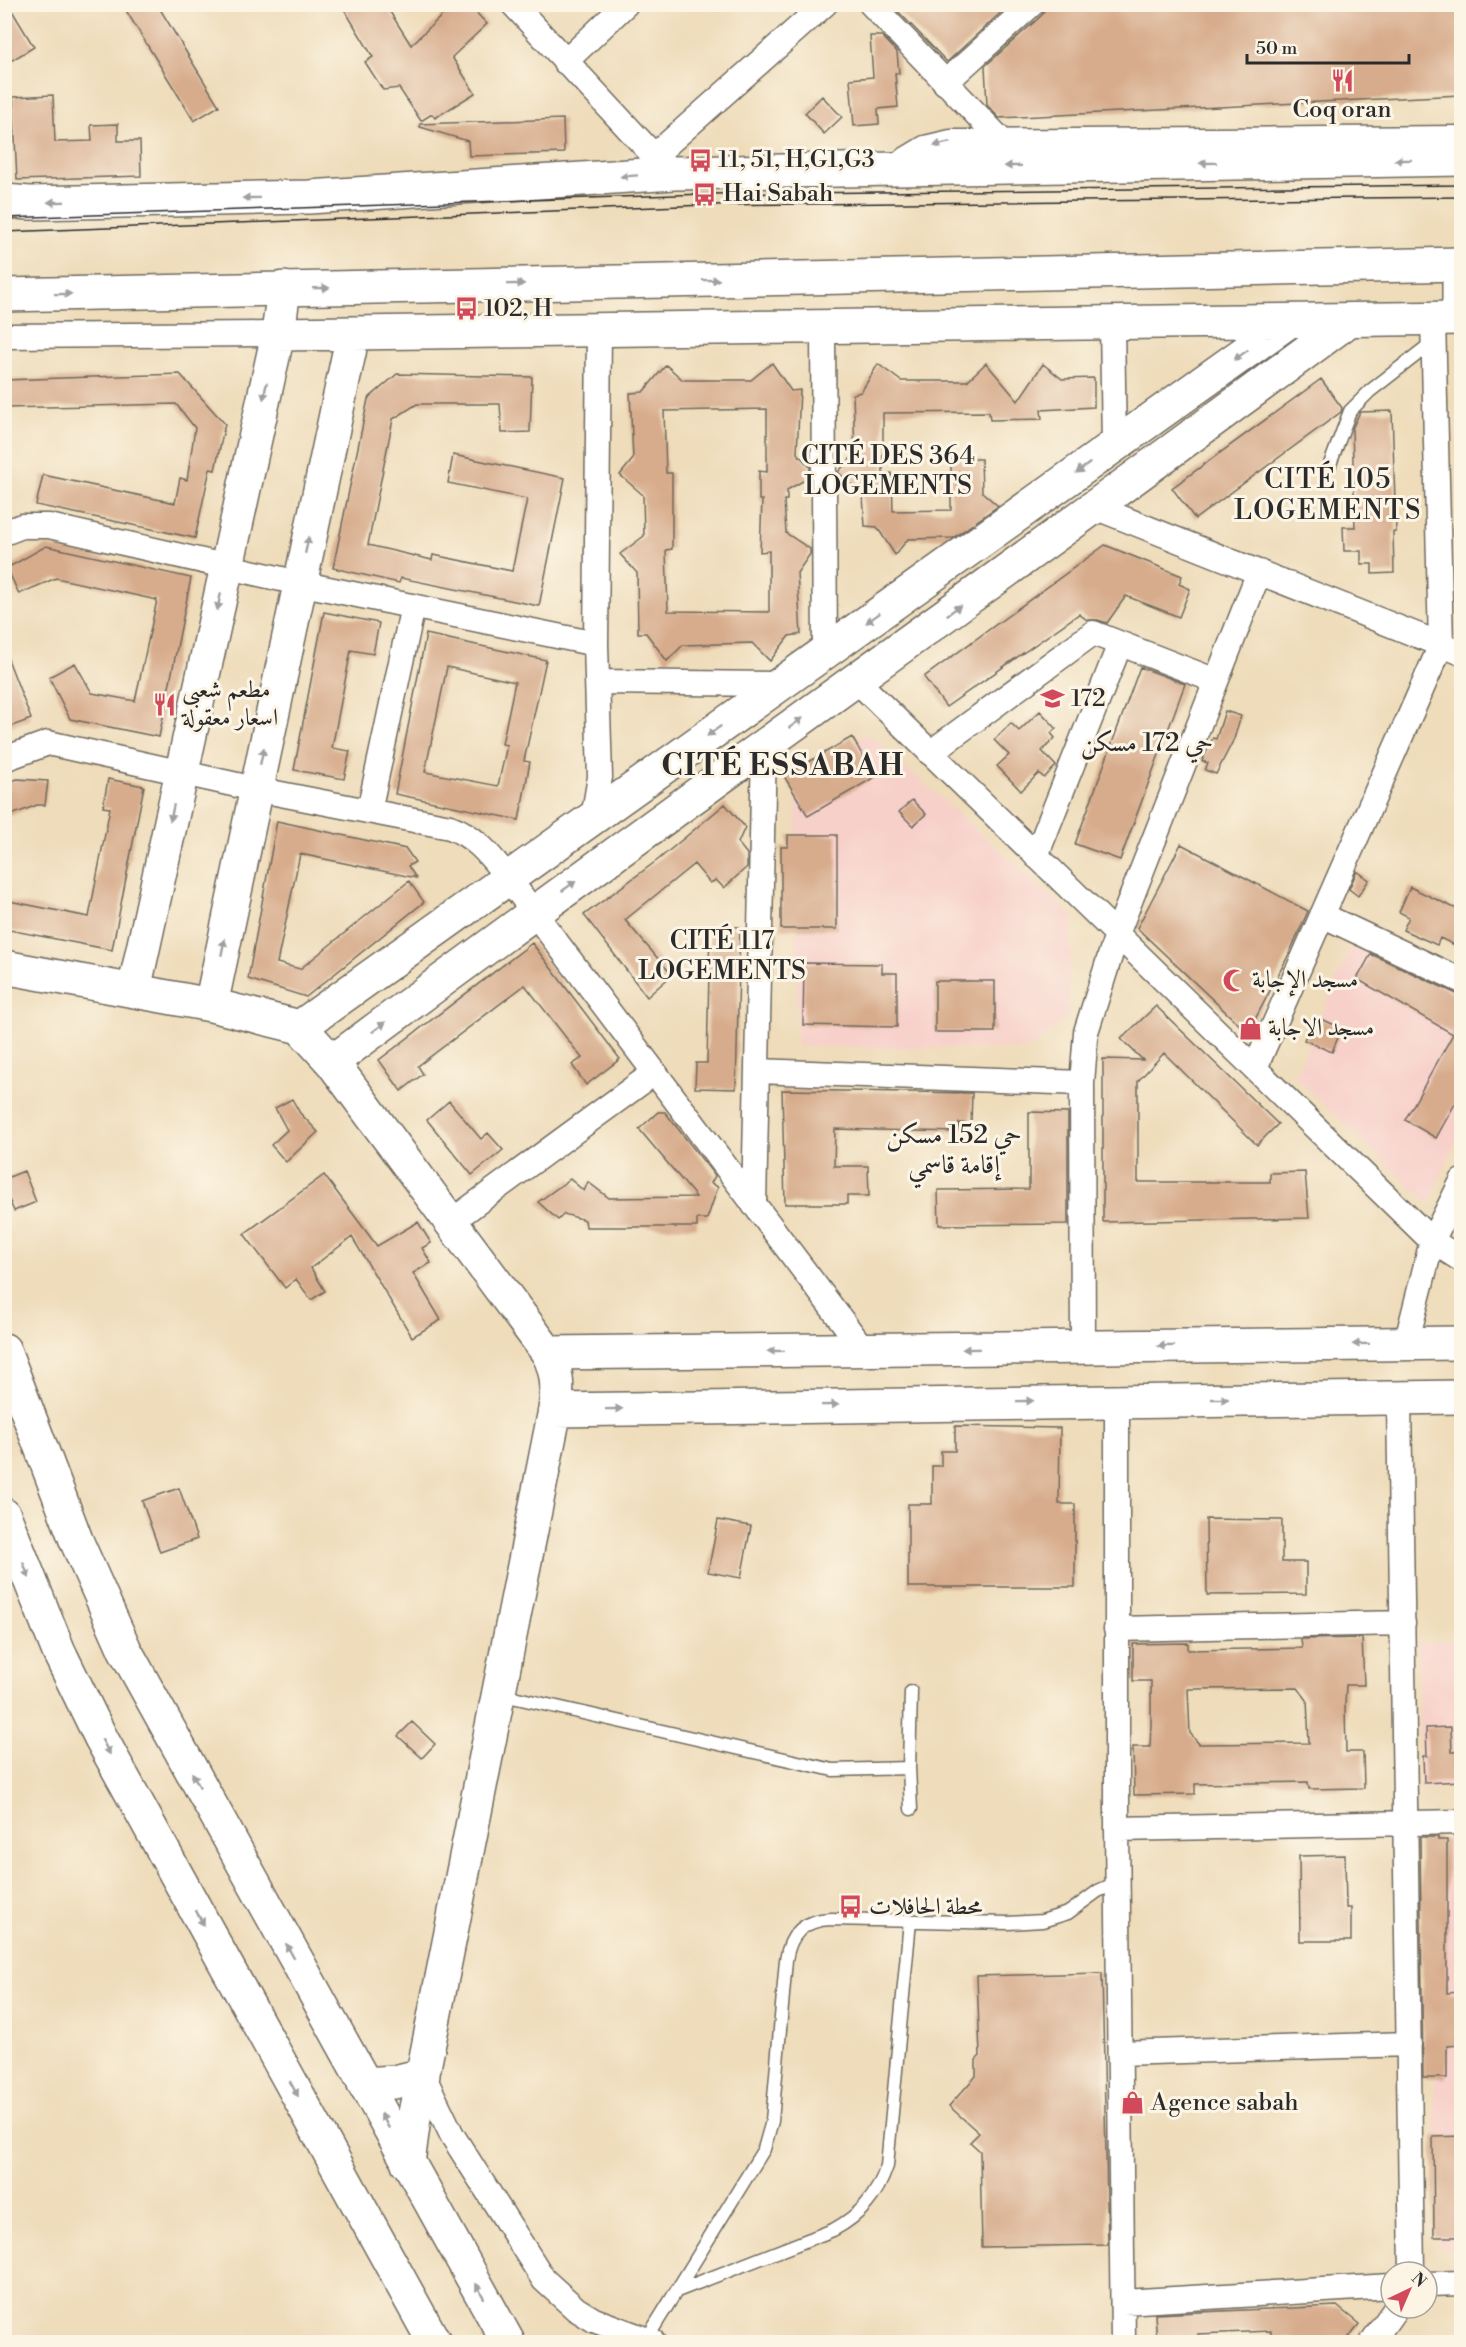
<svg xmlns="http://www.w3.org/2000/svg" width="1466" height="2347" font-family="'Libre Bodoni',Amiri,serif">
	<rect width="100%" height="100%" fill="#fcf5e5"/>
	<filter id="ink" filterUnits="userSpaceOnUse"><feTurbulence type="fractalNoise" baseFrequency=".0167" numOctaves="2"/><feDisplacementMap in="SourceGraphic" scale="12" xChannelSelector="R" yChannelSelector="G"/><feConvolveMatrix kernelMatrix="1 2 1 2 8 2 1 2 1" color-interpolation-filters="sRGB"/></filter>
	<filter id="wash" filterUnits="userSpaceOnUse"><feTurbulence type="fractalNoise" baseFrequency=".008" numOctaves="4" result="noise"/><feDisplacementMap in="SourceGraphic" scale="24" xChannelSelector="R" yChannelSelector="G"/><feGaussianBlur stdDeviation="1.35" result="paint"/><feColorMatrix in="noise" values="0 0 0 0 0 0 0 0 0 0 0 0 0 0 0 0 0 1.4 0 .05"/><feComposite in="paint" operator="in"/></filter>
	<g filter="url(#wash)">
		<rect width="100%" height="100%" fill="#eedcba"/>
		<path fill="#f7d0ca" d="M867,733L1073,916L1068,1017L1030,1049L797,1046L796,783Z
			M1354,939L1461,992V1130L1429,1204L1295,1077Z
			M1461,1640V1787L1420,1789L1418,1642Z
			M1461,1838V2252L1455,2253L1438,2245L1429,1839Z"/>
		<g id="blocks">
			<path fill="#d7ac8c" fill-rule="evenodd" d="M4,4H8L34,47L4,65Z
				M122,4H157L219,106L194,121Z
				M341,4H385L411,45L454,4H468L487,24L452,57L475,93L435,118L432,114L421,121L399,88L383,90L365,62L373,57Z
				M891,4H1010L947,62Z
				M1086,4H1461V95L999,118L987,105L985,66L1042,15L1046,6Z
				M870,36H882L897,52L899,73H895L898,107L878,109L879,124L854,126L850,79L873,77Z
				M53,95L55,142L92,141L91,125L118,124V141H140L141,176L17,180L13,97Z
				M822,96L842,117L824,134L805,113Z
				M563,119L564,153L469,156L468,141L420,127V124Z
				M772,363L791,391L800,390L797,453L810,467V477L787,490V500H784L786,533L810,549V554L797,573L801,634L789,636L770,661L752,643L683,645L667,661L646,633H638L637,573L620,554L644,536L643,495L620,475L633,459L630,393L643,392L666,365L683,380H751ZM767,409V472L759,471V500H762L760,552L769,551V612L668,611L666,550L672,549V473H666L664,411Z
				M986,363L1018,401L1043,364L1062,379L1094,378V407L1041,410L1042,419L990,420L989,412L883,413V474L892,473L893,511L951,510V459H981L982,492L998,506L953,538L908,539L895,555L877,527L865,526L863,496L838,472L855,454L853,394L861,392L878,364L901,381H967Z
				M180,374L225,424L215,470L210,469L195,538L36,505L43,475L175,503L180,478L187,480L195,428L176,404L4,408V380Z
				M397,374L532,377L530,432L502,433L500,404H417L393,419L368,545L432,560L433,555L512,571L527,499L448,483L453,455L565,478L539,606L401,578L399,583L333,568L368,399Z
				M1321,379L1342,408L1341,412L1195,519L1172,488Z
				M1392,411L1396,532H1393L1394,573L1372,574V564H1361V551H1344L1343,527H1355L1352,429L1360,412Z
				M1105,545L1182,576L1179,584L1190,589L1179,617L1126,596L1107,623L1098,620H1087L1079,614L946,707L924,677Z
				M46,546L191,578L159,737L70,719L49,677L75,663L92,693L135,701L157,600L56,578L19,594L7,568Z
				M324,612L379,623L373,654L351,650L332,748L350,751L344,779L294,770Z
				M426,634L546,660L524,761L530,762L519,820L395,794ZM447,667L515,682L502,744L507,745L498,786L425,772Z
				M6,654L31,719L4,729V655Z
				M1140,667L1185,684L1120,860L1075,844Z
				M1040,711L1056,728L1051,733L1055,738L1042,751L1056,766L1044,778L1039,773L1021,791L997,766L1009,755L994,740L1011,723L1019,731Z
				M1225,711L1241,716L1234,739L1216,774L1205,770L1208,763L1202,761L1213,738L1216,739Z
				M852,737L875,777L808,816L784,776Z
				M17,779L48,781L45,805H37L4,818V784Z
				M108,779L144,786L112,950L4,929V900L89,917L110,808L103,807Z
				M912,800L926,814L913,826L899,812Z
				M725,804L745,827L738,843L747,854V867L724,888L716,880L710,883L694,864L625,920L672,975L647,997L584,915L659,859Z
				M277,821L406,849L415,862L408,866L416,878L300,854L277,963L300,969L409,881L424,902L306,997L248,979Z
				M788,835H837V929H781V847H788Z
				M1181,844L1308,911L1289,954L1248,1033L1137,928Z
				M1357,871L1369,880L1358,896L1349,889Z
				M1410,887L1461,911V948L1440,938L1437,945L1403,930L1409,917L1399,912Z
				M710,926L740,927L736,1089L695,1088L696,1063H707Z
				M532,943L620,1059L586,1085L572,1065L582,1058L525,985L418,1066L423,1074L401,1091L379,1060Z
				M1371,954L1461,996V1093L1436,1138L1405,1120L1453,1034L1357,979Z
				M804,963L882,964V973H897V1027L803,1025Z
				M935,981H995V1032H935Z
				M1156,1006L1278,1124L1257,1145L1164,1053L1138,1081V1182H1270V1173L1305,1172L1309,1218L1103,1222V1059L1143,1060L1121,1039Z
				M1314,1016L1342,1028L1332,1052L1304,1040Z
				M782,1090L972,1093L971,1124L959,1123L958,1132L835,1129L834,1166H868L869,1196H847V1204H785Z
				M292,1099L300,1113L318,1132L286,1162L271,1145L287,1130L275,1108Z
				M449,1101L481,1139L488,1133L503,1150L472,1175L427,1120Z
				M658,1112H665L715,1176L711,1183L718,1187L707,1219H697V1227H586L585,1220L564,1214L558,1220L538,1202L570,1179L584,1191L588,1182L609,1198L696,1197L639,1129Z
				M1029,1112L1068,1113V1224L939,1225L938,1190L1029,1189Z
				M24,1171L36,1202L14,1211L4,1188V1179Z
				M324,1175L377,1246L418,1222L431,1243L422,1248L431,1263L413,1273L441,1320L412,1337L352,1237L311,1268L325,1291L311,1300L296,1279L285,1288L244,1234Z
				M955,1426L1060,1428L1059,1504H1075V1587H908V1504H932V1466H941V1451H955Z
				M179,1488L197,1539L160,1552L142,1501Z
				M1206,1519L1282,1520V1562H1306V1594L1207,1595Z
				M718,1520L751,1526L741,1578L708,1572Z
				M1362,1638L1364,1685H1346L1345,1706L1346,1752H1363L1364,1788L1309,1789L1308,1782L1195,1784V1794L1134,1795L1133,1747H1150L1151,1726V1681H1133V1644L1188,1643V1650L1302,1648L1301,1639ZM1298,1688L1307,1700L1309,1743L1199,1744L1190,1733L1188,1689Z
				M412,1722L435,1744L422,1758L398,1736Z
				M1451,1727L1452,1752H1461V1781L1424,1783L1423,1756H1427L1426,1728Z
				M1420,1837H1438V1840H1447V1993L1461,1992V2045L1447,2046V2078H1423Z
				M1345,1855L1346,1908H1351V1941H1300L1299,1856Z
				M1102,1973L1108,2245L982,2247L980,2151L970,2142L979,2133L949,2106L976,2076V2060L980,2056L977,1976Z
				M1461,2136V2237H1434L1433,2137Z
				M1337,2306L1359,2324L1344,2343H1295L1292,2338L1271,2339V2331L1198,2334V2340L1157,2343L1155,2314Z"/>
		</g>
	</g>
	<g filter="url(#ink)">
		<use href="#blocks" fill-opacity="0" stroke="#6f695d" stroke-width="1.5"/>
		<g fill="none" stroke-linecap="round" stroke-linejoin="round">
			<defs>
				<path id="lane" d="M1329,467L1350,411L1370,391L1433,342
					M500,1694L833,1770L909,1768L911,1692
					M909,1768L911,1809
					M677,2291L833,2230C861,2215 877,2196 887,2166L910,1921
					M646,2340L764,2149L772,2121L786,1960C790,1933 804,1920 831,1919L1008,1923L1042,1921L1068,1913L1098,1891L1118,1882"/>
				<path id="street" d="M513,4L654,156L674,173
					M871,4L1001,140
					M565,62L626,4
					M945,83L1032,4
					M654,156L825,4
					M890,169L925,148L951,142L1462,138
					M1112,323L1114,446
					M823,328L825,652
					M4,336L278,334
					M1097,508L1462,653
					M4,533L22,526H49L299,583L596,644
					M856,680L1432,1241L1462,1260
					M598,682L780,684
					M930,753L1093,633L1216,681
					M4,759L48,743L255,789L450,827C477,837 491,857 508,878L864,1350
					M369,811L413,606
					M593,818L600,777L596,644L599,331
					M1036,856L1120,644
					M1322,915L1462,981
					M1255,1068L1441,645L1433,319
					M757,1071L1082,1083
					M754,1205L764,746
					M452,1221L654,1073
					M1406,1344L1432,1241L1462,1181
					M1083,1347L1082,1083L1086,1032L1117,934L1259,572
					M1399,1398L1412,2272
					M1117,1400V1829L1123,2342
					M1116,1629L1403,1623
					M1117,1829L1462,1822
					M1120,2053L1409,2044
					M423,2075L452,2135L544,2280L576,2309L594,2320L653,2342
					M1427,2284L1462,2283
					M1123,2302L1391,2286
					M1372,2342L1396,2308"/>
				<path id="secondary" d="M278,334L1462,318
					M4,967L211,1005L300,1027L332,1062L548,1353C558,1373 558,1388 555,1410L414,2118L408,2163
					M134,990L278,334L284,288
					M211,1005L353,334
					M300,1027L1289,321
					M332,1062C668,811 1012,571 1349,320
					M548,1353L1462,1343
					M555,1410L1462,1397
					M364,2084L394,2082L423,2075"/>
				<path id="primary" d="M4,201L30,203L309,197L674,173L1462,159
					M4,295L1462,264
					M1459,318V264"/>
				<path id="highway" d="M4,1350L76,1540L125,1650L508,2342
					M4,1515L59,1652L101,1738L434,2342"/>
			</defs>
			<use href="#lane" stroke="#6f695d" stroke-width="15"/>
			<use href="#street" stroke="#6f695d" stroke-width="27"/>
			<use href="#secondary" stroke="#6f695d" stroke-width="36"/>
			<use href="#primary" stroke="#6f695d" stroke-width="36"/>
			<use href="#highway" stroke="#6f695d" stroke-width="36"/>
			<use href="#lane" stroke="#fff" stroke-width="12"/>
			<use href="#street" stroke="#fff" stroke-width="24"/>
			<use href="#secondary" stroke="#fff" stroke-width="33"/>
			<use href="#primary" stroke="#fff" stroke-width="33"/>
			<use href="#highway" stroke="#fff" stroke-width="33"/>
			<path stroke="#2b2b2b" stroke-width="1.5" d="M4,218L705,194L1462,185
				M4,232L707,205L1462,197
				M4,1674C12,1700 12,1722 4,1748"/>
		</g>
		<defs><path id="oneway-solid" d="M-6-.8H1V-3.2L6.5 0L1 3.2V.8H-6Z" transform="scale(1.5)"/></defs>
		<g fill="#a0a0a0">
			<use href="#oneway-solid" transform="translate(942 144) rotate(167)"/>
			<use href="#oneway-solid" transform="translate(1403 160) rotate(179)"/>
			<use href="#oneway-solid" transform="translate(1208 163) rotate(179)"/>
			<use href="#oneway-solid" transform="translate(1013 166) rotate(179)"/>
			<use href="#oneway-solid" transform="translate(629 176) rotate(176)"/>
			<use href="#oneway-solid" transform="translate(251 198) rotate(179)"/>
			<use href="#oneway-solid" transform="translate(56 202) rotate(179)"/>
			<use href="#oneway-solid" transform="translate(711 280) rotate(-1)"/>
			<use href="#oneway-solid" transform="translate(516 284) rotate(-1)"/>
			<use href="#oneway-solid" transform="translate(321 288) rotate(-1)"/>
			<use href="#oneway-solid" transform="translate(63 294) rotate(-1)"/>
			<use href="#oneway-solid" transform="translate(1241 355) rotate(144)"/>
			<use href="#oneway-solid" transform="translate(265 391) rotate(102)"/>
			<use href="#oneway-solid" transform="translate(1083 468) rotate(144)"/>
			<use href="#oneway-solid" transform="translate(307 545) rotate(-78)"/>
			<use href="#oneway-solid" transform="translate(219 602) rotate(102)"/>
			<use href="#oneway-solid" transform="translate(954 610) rotate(-36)"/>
			<use href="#oneway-solid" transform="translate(873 618) rotate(144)"/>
			<use href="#oneway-solid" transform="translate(796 723) rotate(-36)"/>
			<use href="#oneway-solid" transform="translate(714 731) rotate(144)"/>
			<use href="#oneway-solid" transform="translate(262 756) rotate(-78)"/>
			<use href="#oneway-solid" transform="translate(172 813) rotate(102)"/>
			<use href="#oneway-solid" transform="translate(569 886) rotate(-36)"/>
			<use href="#oneway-solid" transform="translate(223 947) rotate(-79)"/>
			<use href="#oneway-solid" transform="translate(379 1027) rotate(-37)"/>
			<use href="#oneway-solid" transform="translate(1361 1344) rotate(179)"/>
			<use href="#oneway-solid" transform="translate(1166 1346) rotate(179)"/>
			<use href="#oneway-solid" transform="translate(971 1349) rotate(179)"/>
			<use href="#oneway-solid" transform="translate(776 1351) rotate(179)"/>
			<use href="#oneway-solid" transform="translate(1220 1399)"/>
			<use href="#oneway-solid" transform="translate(1025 1401) rotate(-1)"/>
			<use href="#oneway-solid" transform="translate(830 1405) rotate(-1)"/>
			<use href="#oneway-solid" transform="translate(614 1409) rotate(-1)"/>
			<use href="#oneway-solid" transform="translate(26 1570) rotate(68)"/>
			<use href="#oneway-solid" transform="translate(106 1747) rotate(61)"/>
			<use href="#oneway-solid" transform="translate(196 1780) rotate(-118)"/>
			<use href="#oneway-solid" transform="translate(200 1918) rotate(61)"/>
			<use href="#oneway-solid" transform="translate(290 1951) rotate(-119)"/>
			<use href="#oneway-solid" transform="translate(294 2089) rotate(61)"/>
			<use href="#oneway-solid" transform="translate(385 2121) rotate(-119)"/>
			<use href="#oneway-solid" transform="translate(480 2291) rotate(-119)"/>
		</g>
	</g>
	<defs>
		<symbol id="restaurant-bare" viewBox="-9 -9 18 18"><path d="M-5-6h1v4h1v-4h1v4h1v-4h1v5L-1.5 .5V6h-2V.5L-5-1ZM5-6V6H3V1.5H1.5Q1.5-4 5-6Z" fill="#d1495b" stroke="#fcf5e5" stroke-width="2.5" paint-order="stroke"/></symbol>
		<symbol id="bus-bare" viewBox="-9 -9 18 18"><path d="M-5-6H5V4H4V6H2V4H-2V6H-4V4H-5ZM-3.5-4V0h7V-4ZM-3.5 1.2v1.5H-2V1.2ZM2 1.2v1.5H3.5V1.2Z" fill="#d1495b" stroke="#fcf5e5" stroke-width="2.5" paint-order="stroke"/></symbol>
		<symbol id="university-bare" viewBox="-9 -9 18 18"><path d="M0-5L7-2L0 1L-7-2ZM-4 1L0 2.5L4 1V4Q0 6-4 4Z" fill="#d1495b" stroke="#fcf5e5" stroke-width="2.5" paint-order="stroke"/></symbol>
		<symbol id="mosque-bare" viewBox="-9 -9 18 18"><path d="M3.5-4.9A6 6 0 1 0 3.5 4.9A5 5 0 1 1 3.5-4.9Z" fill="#d1495b" stroke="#fcf5e5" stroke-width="2.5" paint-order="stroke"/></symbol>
		<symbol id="shop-bare" viewBox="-9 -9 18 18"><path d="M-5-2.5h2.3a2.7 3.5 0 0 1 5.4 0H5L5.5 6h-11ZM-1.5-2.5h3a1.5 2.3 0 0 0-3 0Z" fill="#d1495b" stroke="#fcf5e5" stroke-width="2.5" paint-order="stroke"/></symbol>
	</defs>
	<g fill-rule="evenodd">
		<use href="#restaurant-bare" x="1326" y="64" width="33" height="33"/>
		<use href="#bus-bare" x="684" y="144" width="33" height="33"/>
		<use href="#bus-bare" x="688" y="178" width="33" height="33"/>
		<use href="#bus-bare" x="450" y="292" width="33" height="33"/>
		<use href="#university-bare" x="1036" y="682" width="33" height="33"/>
		<use href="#restaurant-bare" x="148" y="688" width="33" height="33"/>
		<use href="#mosque-bare" x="1218" y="964" width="33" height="33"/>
		<use href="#shop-bare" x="1234" y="1012" width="33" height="33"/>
		<use href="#bus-bare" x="834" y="1890" width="33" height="33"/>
		<use href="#shop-bare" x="1116" y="2086" width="33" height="33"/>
	</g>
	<g text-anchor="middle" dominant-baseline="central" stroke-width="6" stroke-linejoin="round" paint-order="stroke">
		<g font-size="24" fill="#2b2b2b" stroke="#fcf5e5" text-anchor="start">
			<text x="1342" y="110" text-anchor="middle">Coq oran</text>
			<text x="718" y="160">11, 51, H,G1,G3</text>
			<text x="723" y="194">Hai Sabah</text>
			<text x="484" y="309">102, H</text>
			<text x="182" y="690">مطعم شعبي<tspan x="182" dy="28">اسعار معقولة</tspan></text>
			<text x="1071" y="699">172</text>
			<text x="1252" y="980">مسجد الإجابة</text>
			<text x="1268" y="1028">مسجد الاجابة</text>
			<text x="869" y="1907">محطة الحافلات</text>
			<text x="1151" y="2103">Agence sabah</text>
		</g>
		<g font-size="26" fill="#2b2b2b" stroke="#fcf5e5">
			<text x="888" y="456">CITÉ DES 364<tspan x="888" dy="30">LOGEMENTS</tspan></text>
			<text x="1147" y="743">حي 172 مسكن</text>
			<text x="722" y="941">CITÉ 117<tspan x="722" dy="30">LOGEMENTS</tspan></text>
			<text x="954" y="1135">حي 152 مسكن<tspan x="954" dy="30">إقامة قاسمي</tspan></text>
		</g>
		<g font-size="27" letter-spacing="1.5" fill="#2b2b2b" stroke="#fcf5e5">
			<text x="1328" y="480">CITÉ 105<tspan x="1328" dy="31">LOGEMENTS</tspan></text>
		</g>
		<g font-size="30" font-weight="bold" letter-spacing="1.5" fill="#2b2b2b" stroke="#fcf5e5">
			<text x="783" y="766">CITÉ ESSABAH</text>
		</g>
	</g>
	<rect width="1466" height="2347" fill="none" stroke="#fcf5e5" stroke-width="24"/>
	<g transform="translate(1409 2290) rotate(44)"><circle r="28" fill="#fcf5e5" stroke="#a8a49b" stroke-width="1.5"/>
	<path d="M0-4.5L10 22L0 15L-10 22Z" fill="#d1495b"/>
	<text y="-9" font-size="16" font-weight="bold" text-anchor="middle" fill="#2b2b2b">N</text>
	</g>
	<path d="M1247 54v9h162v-9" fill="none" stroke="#2b2b2b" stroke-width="3"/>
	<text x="1256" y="54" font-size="18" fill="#2b2b2b" stroke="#fcf5e5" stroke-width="4.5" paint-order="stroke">50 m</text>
</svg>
